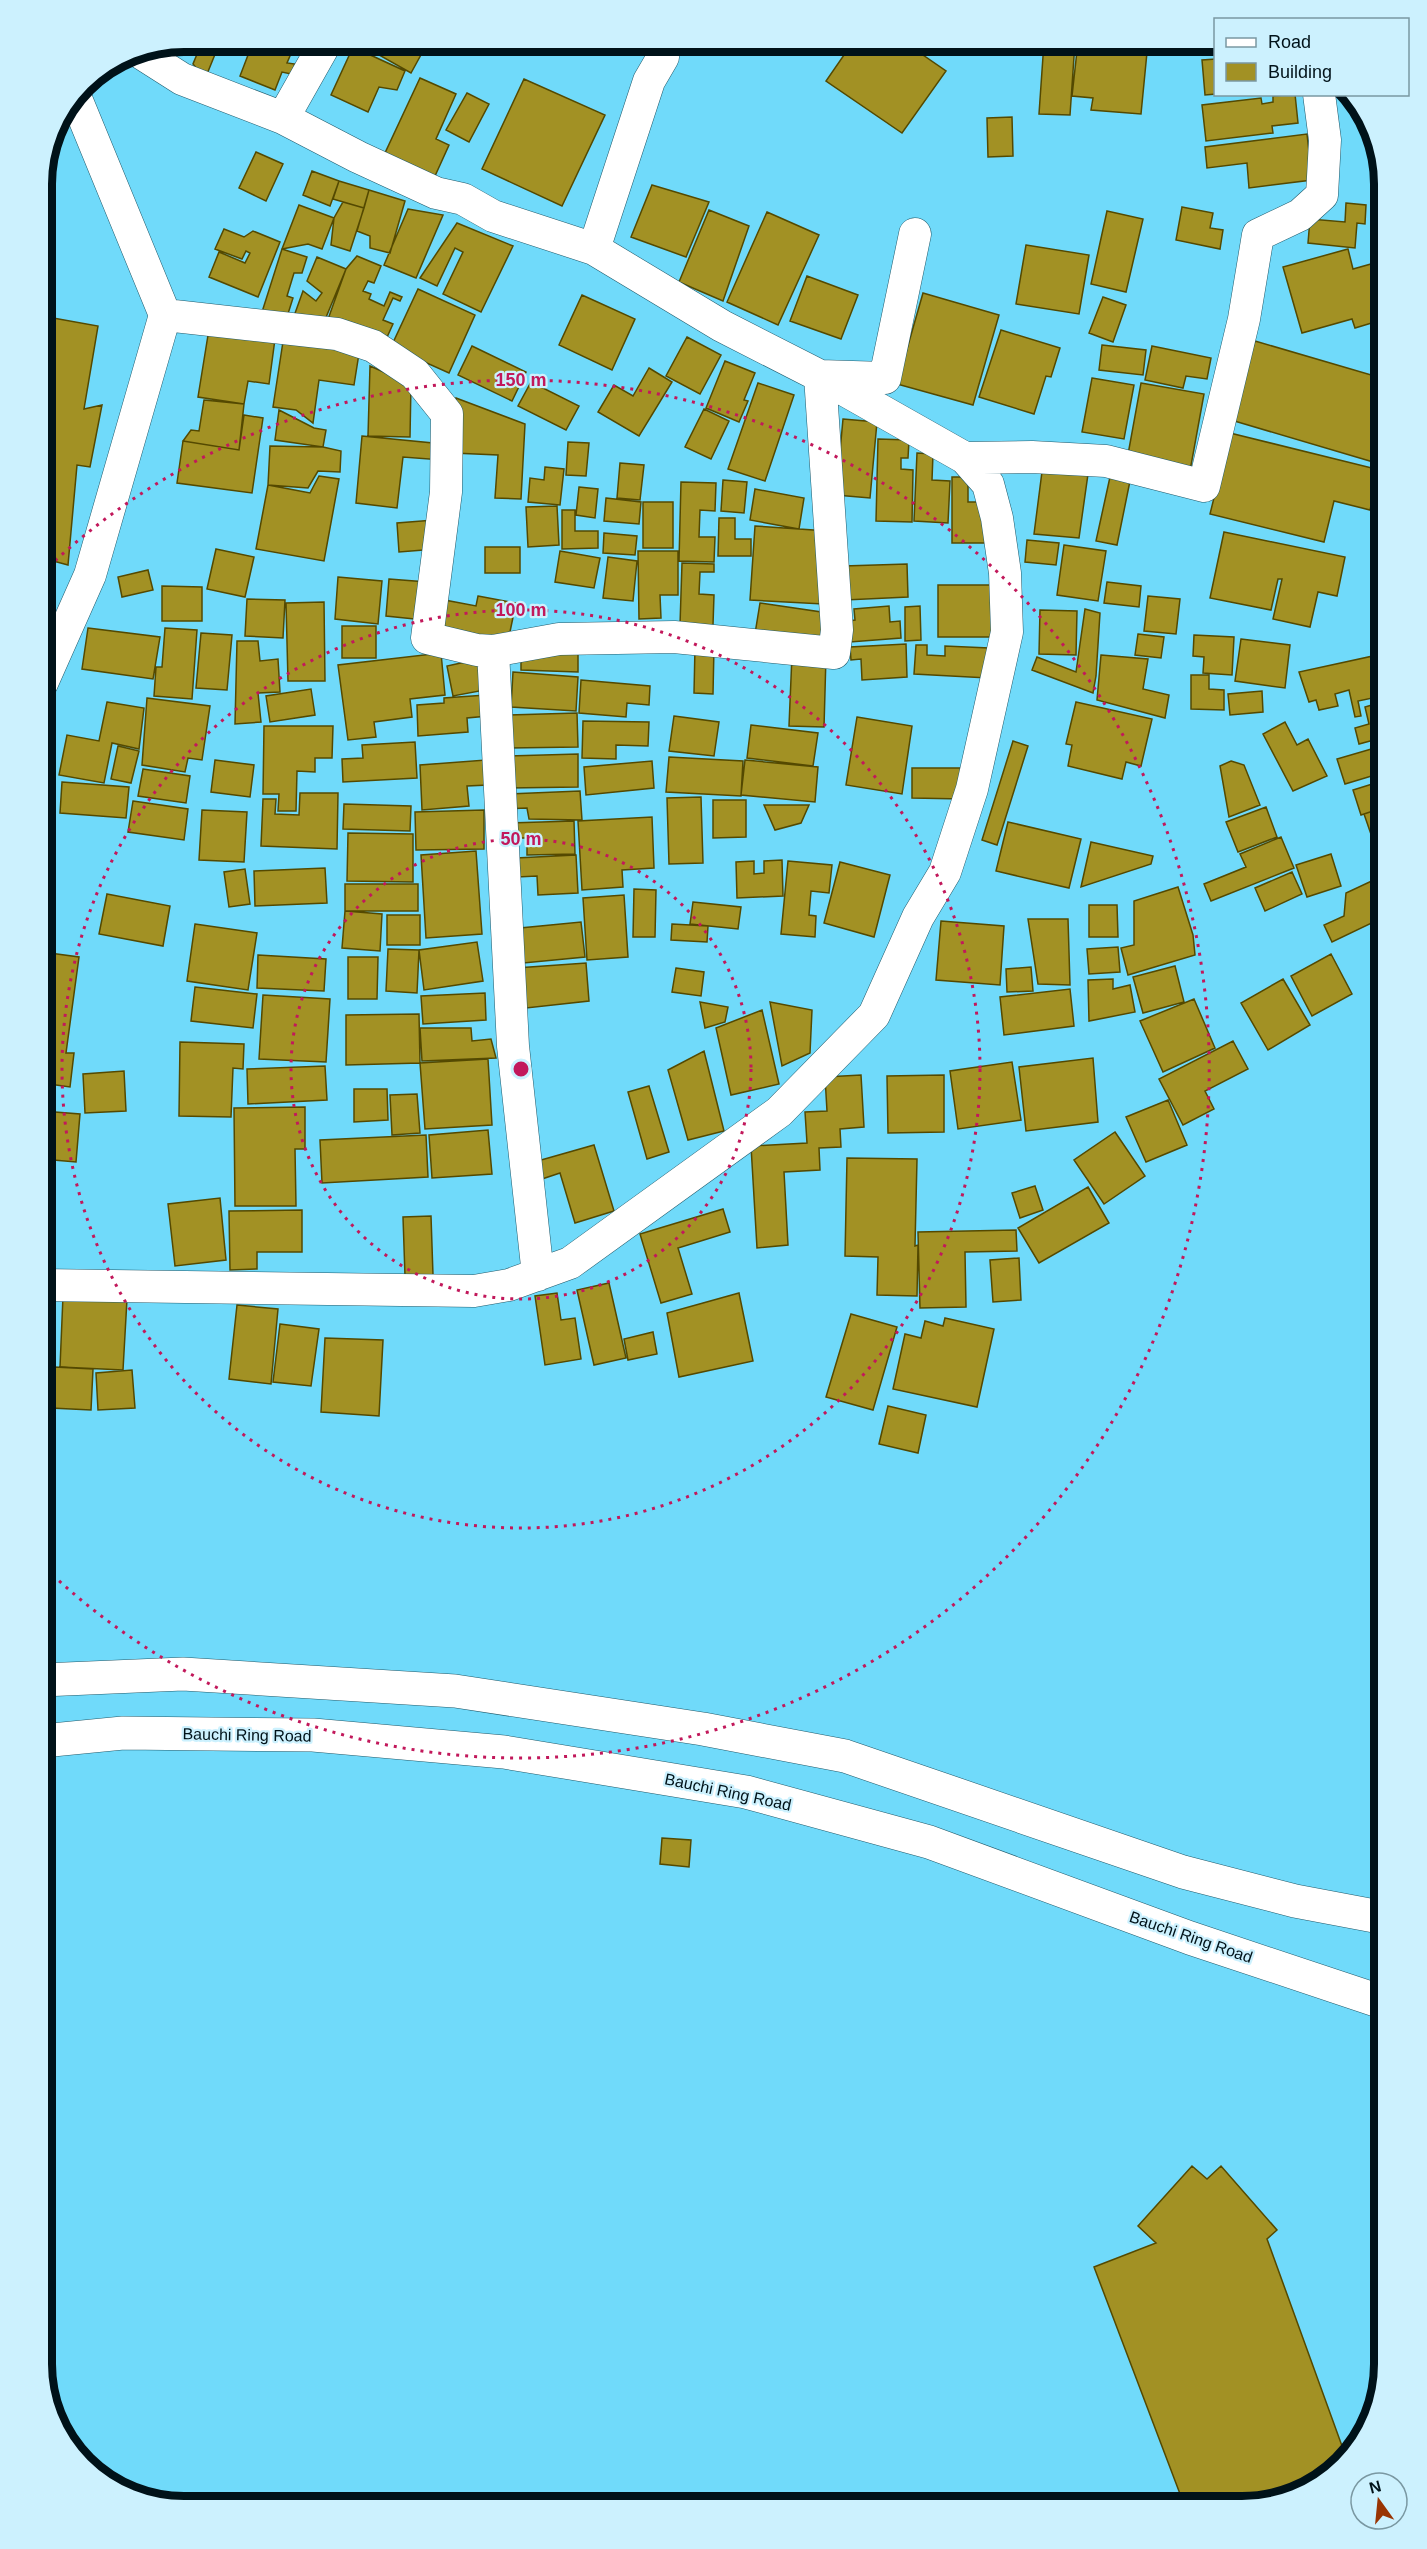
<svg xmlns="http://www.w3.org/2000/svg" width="1427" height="2549" font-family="Helvetica,sans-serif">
	<rect width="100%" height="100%" fill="#70dafa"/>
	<path fill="#a29124" stroke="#544900" stroke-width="1.5" d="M202,42H220L205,79L193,64Z
		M253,42H296L287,63L295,64L291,74L282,72L275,90L240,76Z
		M377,42H428L411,73L372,51Z
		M853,42H904L946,71L902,133L826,81Z
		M1044,42H1075L1070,115L1039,114Z
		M1078,42H1148L1141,114L1091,110L1093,98L1072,96Z
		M353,47L405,71L397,90L379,87L368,112L331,95Z
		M1216,59V94L1205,95L1202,60Z
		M420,78L456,94L436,139L449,145L435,176L385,153Z
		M524,79L605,115L562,206L482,169Z
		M467,93L489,104L469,142L446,130Z
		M1295,94L1298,123L1272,126L1273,133L1206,141L1202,105L1261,98L1262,104L1273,102V96Z
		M1012,117L1013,156L988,157L987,118Z
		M1307,134L1312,180L1249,188L1247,163L1207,168L1205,147Z
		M256,152L283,164L266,201L239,188Z
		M312,171L339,181L330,206L303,195Z
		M1382,171L1385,185V205L1374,173Z
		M339,181L369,190L364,208L333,199Z
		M652,185L709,202L686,257L631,237Z
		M369,190L405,201L390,253L370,248V236L357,231Z
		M343,202L364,208L350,251L331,245L334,218Z
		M1346,203L1366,205L1365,224L1357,223L1355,248L1308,243L1310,219L1345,222Z
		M299,205L334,218L322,249L308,244L282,249Z
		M1182,207L1213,213L1210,228L1223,230L1220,249L1176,240Z
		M408,209L443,215L416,278L384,265Z
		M709,210L749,226L723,301L679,282Z
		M1107,211L1143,219L1126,292L1091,284Z
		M767,212L819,235L778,325L727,302Z
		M457,223L513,246L481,312L443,294L463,252L455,248L437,286L420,278Z
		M224,229L244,237L253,231L280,242L258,297L209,277L219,252L245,263L250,253L246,251L242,259L215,249Z
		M1026,245L1089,255L1079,314L1016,304Z
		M282,249L307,257L302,273H294L287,296L293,298L286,320L262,312Z
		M1348,249L1353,269L1385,260V319L1355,328L1352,319L1302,333L1283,267Z
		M357,256L381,266L374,283L368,281L363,291L371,294L369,299L384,306L390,292L402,297L400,301L393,298L383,320L393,324L383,346L327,322L346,269Z
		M317,257L346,269L322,327L294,316L303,291L316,301L322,293L307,281Z
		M807,276L858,295L841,339L790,321Z
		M418,289L475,315L449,373L391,347Z
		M923,293L999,315L973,405L897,384Z
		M582,295L635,319L612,370L559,345Z
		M1103,297L1126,305L1113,342L1089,333Z
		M42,316L98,326L84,409L102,405L90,467L77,465L68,565L42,558Z
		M209,329L275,339L269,384L248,381L244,404L198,397Z
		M1001,330L1060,348L1051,377L1046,376L1034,414L979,397Z
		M284,335L360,347L354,385L319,380L313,423L296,410L273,407Z
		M687,337L721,355L700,394L666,376Z
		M1255,341L1385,379V448L1380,464L1231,420Z
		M1102,345L1146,350L1143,375L1099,370Z
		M472,346L526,372L512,401L458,375Z
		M1152,346L1211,358L1207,379L1186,376L1183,388L1145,380Z
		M725,361L755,373L744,400L748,401L739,422L706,408Z
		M370,366L411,384L410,437L368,436Z
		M649,368L672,382L639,436L598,412L614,385L633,396Z
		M1092,378L1134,385L1124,439L1082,432Z
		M531,382L579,406L566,430L518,406Z
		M758,383L794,395L765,481L728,469Z
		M1141,383L1204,394L1190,471L1127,460Z
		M456,398L525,424L521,499L495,498L498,455L453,453Z
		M204,400L244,404L239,450L183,441L191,430L199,431Z
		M704,409L729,421L711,459L685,447Z
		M279,410L314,428L326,430L323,447L275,440Z
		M244,415L263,418L252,493L177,483L183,441L239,450Z
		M843,419L877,422L870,498L836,495Z
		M1230,433L1380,470L1370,510L1334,501L1324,542L1210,514Z
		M362,436L443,444L442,460L403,457L397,508L356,503Z
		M878,439L909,440L908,458H901V469L913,470L912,522L876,521Z
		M568,442L589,443L586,476L566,475Z
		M270,446L323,447L341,451L340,472L318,471L308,488L268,485Z
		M917,453L933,454L932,480L950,481L948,523L914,521Z
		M620,463L644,465L640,500L617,498Z
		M1043,464L1088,474L1079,538L1034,534Z
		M545,467L564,469L560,505L528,502L530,478L544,480Z
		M319,476L339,479L324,561L256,549L268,485L310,493Z
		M952,477H968V502H988V543H952Z
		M1110,477L1130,481L1117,545L1096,541Z
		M723,480L747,482L744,513L721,511Z
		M681,482L716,483L715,511L700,510L699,537H715L714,562L679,561Z
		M579,487L598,489L595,518L576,515Z
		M755,489L804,498L799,529L750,520Z
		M606,498L641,502L639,524L604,521Z
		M643,502H673V548H643Z
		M557,506L559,545L528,547L526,507Z
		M562,510H575V531H598V548L562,549Z
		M719,518H735V539H751V556H718Z
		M434,520L436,549L399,552L397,523Z
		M755,526L828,531L823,604L750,600Z
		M1224,532L1345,557L1337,596L1318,592L1310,627L1273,619L1282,579H1278L1271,610L1210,598Z
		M604,533L637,536L635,555L603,553Z
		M1027,540L1059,543L1056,565L1025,562Z
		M1064,545L1106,551L1098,601L1057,595Z
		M485,547H520V573H485Z
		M216,549L254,557L245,597L207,589Z
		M560,551L600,558L594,588L555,582Z
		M638,551H678V595H660L661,618L639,619Z
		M608,557L637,561L633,601L603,598Z
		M682,563L714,564V572H700L699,594L714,595L713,625H680Z
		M907,564L908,597L845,600L844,566Z
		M148,570L153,590L122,597L118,577Z
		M338,577L382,581L378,624L335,619Z
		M389,579L427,582L424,620L386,616Z
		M1107,582L1141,586L1139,607L1104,603Z
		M938,585H994L993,637H938Z
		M162,586L202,587V621H162Z
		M478,596L516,603L507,646L433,633L439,599L476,606Z
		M1148,596L1180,599L1176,634L1144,631Z
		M247,599L285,600L283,638L245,636Z
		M324,602L325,681H288L286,603Z
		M760,603L828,613L822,651L754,640Z
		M889,606L890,622L900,621L901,638L850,642L848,621L855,620L854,609Z
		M920,606L921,640L905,641V607Z
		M1085,609L1100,613L1096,676L1093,693L1032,670L1037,657L1076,672Z
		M1040,610L1077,611L1076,655L1039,654Z
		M342,626H376V658H342Z
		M88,628L160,637L153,679L82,669Z
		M165,628L197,630L192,699L154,696L156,667H162Z
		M201,633L232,635L227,690L196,688Z
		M1138,634L1164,637L1161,658L1135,655Z
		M1194,635L1234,637L1232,675L1203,673L1204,657L1193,656Z
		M1241,639L1290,645L1285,688L1235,681Z
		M237,641H258L260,661L278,659L280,692L258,693L261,722L235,724Z
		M906,644L907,677L862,680L861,659L851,660L850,647Z
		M916,645H927V655L945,656V646L989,648L988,678L914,674Z
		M695,647H714L713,694L694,693Z
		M521,650L578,652V672L521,670Z
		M441,653L445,695L410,699L412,717L374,722L376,737L348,740L338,665Z
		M792,655L826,656L824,727L789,726Z
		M1101,655L1148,659L1143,689L1169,695L1165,718L1097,700Z
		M1373,656L1382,696L1358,701L1361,716L1355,717L1349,690L1335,694L1338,706L1319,710L1316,700L1309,702L1299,672Z
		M479,659L485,690L453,696L447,666Z
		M513,672L578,677L576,711L511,707Z
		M1191,675H1209V689L1224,690V710L1191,709Z
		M581,680L650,686L649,705L627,703L626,717L579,713Z
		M311,689L315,715L270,722L266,696Z
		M1262,691L1263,712L1230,715L1228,694Z
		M486,695L488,716L467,718L468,732L418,736L417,705L444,703V698Z
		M147,698L210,706L202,760L188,758L185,772L142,765Z
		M1385,701V737L1359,744L1355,728L1369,724L1365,707Z
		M107,702L144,708L139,749L112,743L104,783L59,775L67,735L99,741Z
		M1076,702L1152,719L1141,766L1126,762L1122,779L1068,766L1072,745L1066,744Z
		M577,713L578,747L509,748V715Z
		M674,716L719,722L714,756L669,751Z
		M857,717L912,726L902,794L846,785Z
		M583,721L649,722L648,746L616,745V759L582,758Z
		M1285,722L1297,745L1308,739L1327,776L1293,791L1263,734Z
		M751,725L818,733L813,766L747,758Z
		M264,726H333L332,758H315V772L297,771L296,811H278L279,794H263Z
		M1013,741L1028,746L997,845L982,840Z
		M415,742L417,778L343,782L342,759L363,758L362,745Z
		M1385,745V772L1345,784L1337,759Z
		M118,746L139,751L131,783L111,779Z
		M578,754V787L505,788V756Z
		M669,757L743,761L741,796L666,792Z
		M215,760L254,765L250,797L211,792Z
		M486,760L488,785L467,786L469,806L422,810L420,765Z
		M745,760L818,767L815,802L741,795Z
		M652,761L654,788L586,795L584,767Z
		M1231,761L1244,765L1260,805L1229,817L1220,766Z
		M912,768H963V799L912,798Z
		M143,769L190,776L186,803L138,796Z
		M1385,780V807L1361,815L1353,790Z
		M62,782L129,787L126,818L60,813Z
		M580,791L582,820L529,819L527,808L505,809V794Z
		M300,793H338L337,849L261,846L263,799H276L275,814L299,815Z
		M701,797L703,863L669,864L667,798Z
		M713,800H746V837L713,838Z
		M133,801L188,809L184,840L128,832Z
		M344,804L411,806L410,831L343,829Z
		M764,805H809L801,823L775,830Z
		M1266,807L1277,837L1238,852L1226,822Z
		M1385,807V836L1373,840L1364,814Z
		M202,810L247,812L244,862L199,860Z
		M484,810V849L416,850L415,812Z
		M652,817L654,868L622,870L623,887L582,890L578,821Z
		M574,821L575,854L527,855V838H510L509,823Z
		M1008,822L1081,839L1069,888L996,871Z
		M348,833L413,834V882L347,881Z
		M1281,837L1294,868L1211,901L1204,884L1246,867L1240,854Z
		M1091,842L1153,856L1151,864L1081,887Z
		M476,851L482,934L426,938L421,855Z
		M1331,854L1341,886L1307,897L1296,865Z
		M576,855L578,893L538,895L537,876L517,877L516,858Z
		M782,860L783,896L737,898L736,862L754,861V874L764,873V861Z
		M788,861L832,865L829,893L811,891L809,915L816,916L815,937L781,934Z
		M840,862L890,875L874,937L824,923Z
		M325,868L327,903L255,906L254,871Z
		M245,869L250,904L229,907L224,872Z
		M1292,872L1302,894L1265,911L1255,888Z
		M1378,878L1385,893V907L1374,912L1378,920L1332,942L1324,925L1344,916L1346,893Z
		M345,884H418V911H345Z
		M1178,887L1193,935L1195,955L1128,975L1121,948L1134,945V901Z
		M634,889L656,890L655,937H633Z
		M107,894L170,906L163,946L99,934Z
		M624,895L628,957L587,960L583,898Z
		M693,902L741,907L738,929L690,924Z
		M1089,905H1117L1118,937H1089Z
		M345,911L382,914L380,951L342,948Z
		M387,915H420V945H387Z
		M1028,919H1068L1070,985L1038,984Z
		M941,921L1004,926L1000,985L936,980Z
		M581,922L585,957L513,964L510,929Z
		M195,924L257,933L248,990L187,981Z
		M672,924L708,926L707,942L671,940Z
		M477,942L483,981L424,990L419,950Z
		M1118,947L1120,972L1089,974L1087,949Z
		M388,949L419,950L417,993L386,991Z
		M42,952L79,957L66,1053H74L70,1087L42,1083Z
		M1331,954L1352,994L1312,1016L1291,976Z
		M258,955L326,959L324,991L257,988Z
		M348,957H378L377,999H348Z
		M586,963L589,1001L517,1009L516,968Z
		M1175,966L1184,1002L1143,1013L1133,977Z
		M1031,967L1033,991L1007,992L1006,969Z
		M676,968L704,972L701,996L672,992Z
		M1113,979V989L1130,985L1135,1012L1089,1021L1088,980Z
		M1283,979L1310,1025L1268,1050L1241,1003Z
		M195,987L257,994L253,1028L191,1021Z
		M1070,989L1074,1026L1004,1035L1000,997Z
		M485,993L486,1020L423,1024L421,996Z
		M263,995L330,999L326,1062L259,1059Z
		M1194,999L1215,1048L1163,1072L1140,1021Z
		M700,1002L728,1007L725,1022L705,1028Z
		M770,1002L812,1010L810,1053L782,1066Z
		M762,1010L779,1084L731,1095L716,1028Z
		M419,1014L420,1063L346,1065V1015Z
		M420,1028H471L472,1041L491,1039L496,1058L422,1061Z
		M1233,1041L1248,1069L1205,1091L1214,1109L1183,1125L1159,1079Z
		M180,1042L244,1044L243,1069L233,1068L231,1117L179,1116Z
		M704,1051L724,1131L688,1140L668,1070Z
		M1093,1058L1098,1122L1026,1131L1019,1067Z
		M488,1059L492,1125L425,1129L420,1063Z
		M1012,1062L1021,1120L958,1129L950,1071Z
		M325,1066L327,1100L248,1104L247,1069Z
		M124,1071L126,1111L85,1113L83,1074Z
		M861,1075L864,1127L840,1129L841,1147L819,1148L820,1170L784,1172L788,1245L757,1248L751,1146L807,1143L805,1112L827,1111L825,1077Z
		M944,1075V1132L888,1133L887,1076Z
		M649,1086L669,1152L647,1159L628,1092Z
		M354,1089H387L388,1120L354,1122Z
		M417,1094L420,1133L392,1135L390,1095Z
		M1168,1100L1187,1145L1146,1162L1126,1117Z
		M305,1107V1149H295L296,1206H235L234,1108Z
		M42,1111L80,1114L76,1162L42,1159Z
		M488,1130L492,1174L432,1178L429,1135Z
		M1115,1132L1145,1176L1104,1204L1074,1160Z
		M426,1135L428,1177L322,1183L320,1140Z
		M594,1145L614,1211L575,1223L560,1173L533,1182L527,1164Z
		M847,1158L917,1159L915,1246L918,1245L917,1296L877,1295L878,1257L845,1256Z
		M1035,1186L1043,1210L1020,1218L1012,1193Z
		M1088,1187L1109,1223L1039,1263L1018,1228Z
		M220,1198L226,1260L175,1266L168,1204Z
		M723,1209L730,1232L678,1248L692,1294L661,1303L640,1234Z
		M302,1210V1252H257V1269L230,1270L229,1211Z
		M431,1216L433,1275L405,1276L403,1217Z
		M1016,1230L1017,1251L965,1252L966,1307L920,1308L918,1232Z
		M1019,1258L1021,1300L993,1302L990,1260Z
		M609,1283L626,1358L594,1365L577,1290Z
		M557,1293L561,1320L575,1318L581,1359L545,1365L535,1296Z
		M739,1293L753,1361L679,1377L667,1313Z
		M63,1296L127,1299L123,1370L60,1367Z
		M237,1305L278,1309L271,1384L229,1379Z
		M851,1314L897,1327L873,1410L826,1397Z
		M945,1318L994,1329L977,1407L893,1389L905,1334L921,1338L925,1321L943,1326Z
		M280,1324L319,1329L311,1386L273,1382Z
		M653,1332L657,1354L628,1360L624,1339Z
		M325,1338L383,1340L379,1416L321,1412Z
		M54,1367L93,1369L91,1410L51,1408Z
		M132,1370L135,1408L98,1410L96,1373Z
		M888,1406L926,1415L918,1453L879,1444Z
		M662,1838L691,1840L689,1867L660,1864Z
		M1192,2166L1207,2179L1221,2166L1277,2230L1267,2239L1346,2457L1305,2492L1242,2507H1185L1094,2267L1156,2243L1138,2226Z"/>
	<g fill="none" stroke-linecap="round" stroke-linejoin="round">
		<defs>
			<path id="minor" d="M283,118L326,42
				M594,249L649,81L663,57L659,42
				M165,315L337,334L373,346L415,374L447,414L446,492L427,638L477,650L493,651L559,639L674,637L834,653L837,630L820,376L885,378L915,234
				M965,458L1032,457L1106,461L1204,486L1244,319L1258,235L1300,215L1322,195L1325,140L1319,94
				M493,651L513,1046L538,1275
				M42,683L90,575L165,315L75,96
				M42,1285L474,1291L509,1285L570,1263L779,1112L874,1015L918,917L945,872L972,789L1007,632L1005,573L997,518L988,484L965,458L820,376L722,326L594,249L493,216L463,199L436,193L358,157L283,118L182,79L138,51"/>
			<path id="primary" d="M42,1680L183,1674L455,1691L703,1729L845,1756L1183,1872L1295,1901L1385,1918
				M42,1741L123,1733L313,1735L504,1752L746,1792L929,1842L1190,1938L1385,2003"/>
		</defs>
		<use href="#minor" stroke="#215a6b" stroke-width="33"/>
		<use href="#primary" stroke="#215a6b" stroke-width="34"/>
		<use href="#minor" stroke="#fff" stroke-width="32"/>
		<use href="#primary" stroke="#fff" stroke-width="33"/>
	</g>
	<g fill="none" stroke="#c2185b" stroke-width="3" stroke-dasharray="3 6">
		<circle cx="521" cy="1069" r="230"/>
		<circle cx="521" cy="1069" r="459"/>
		<path d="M42 573A689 689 0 1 1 42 1565"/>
	</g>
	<g text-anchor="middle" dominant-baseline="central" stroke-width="4.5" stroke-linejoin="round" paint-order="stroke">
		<g font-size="16" fill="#001219" stroke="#ccf1fe">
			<text transform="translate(247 1735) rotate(1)">Bauchi Ring Road</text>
			<text transform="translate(728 1792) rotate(12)">Bauchi Ring Road</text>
			<text transform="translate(1191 1937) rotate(19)">Bauchi Ring Road</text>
		</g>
	</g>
	<path d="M0 0H1427V2549H0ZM184 52H1242A132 132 0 0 1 1374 184V2364A132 132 0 0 1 1242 2496H184A132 132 0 0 1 52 2364V184A132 132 0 0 1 184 52Z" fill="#ccf1fe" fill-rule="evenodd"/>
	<path fill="none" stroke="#001219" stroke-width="8" d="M184 52H1242A132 132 0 0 1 1374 184V2364A132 132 0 0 1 1242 2496H184A132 132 0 0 1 52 2364V184A132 132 0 0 1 184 52Z"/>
	<circle cx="521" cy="1069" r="9" fill="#c2185b" stroke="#ccf1fe" stroke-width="3"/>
	<g font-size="18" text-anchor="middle" font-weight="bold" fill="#c2185b" stroke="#ccf1fe" stroke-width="4.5" stroke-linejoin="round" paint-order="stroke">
		<text x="521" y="386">150 m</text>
		<text x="521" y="616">100 m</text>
		<text x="521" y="845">50 m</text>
	</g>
	<rect x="1214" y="18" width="195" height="78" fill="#ccf1fe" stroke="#7a98a2" stroke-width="1.5"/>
	<rect x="1226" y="38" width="30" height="9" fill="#ffffff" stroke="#7a98a2" stroke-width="1.5"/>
	<text x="1268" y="48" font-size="18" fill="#001219">Road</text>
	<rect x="1226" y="63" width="30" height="18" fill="#a29124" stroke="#7a98a2" stroke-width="1.5"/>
	<text x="1268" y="78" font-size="18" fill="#001219">Building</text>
	<g transform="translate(1379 2501) rotate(345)"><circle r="28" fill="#ccf1fe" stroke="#7a98a2" stroke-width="1.5"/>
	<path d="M0-4.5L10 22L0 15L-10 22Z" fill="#993403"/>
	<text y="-9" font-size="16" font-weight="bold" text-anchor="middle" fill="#001219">N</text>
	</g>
</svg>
